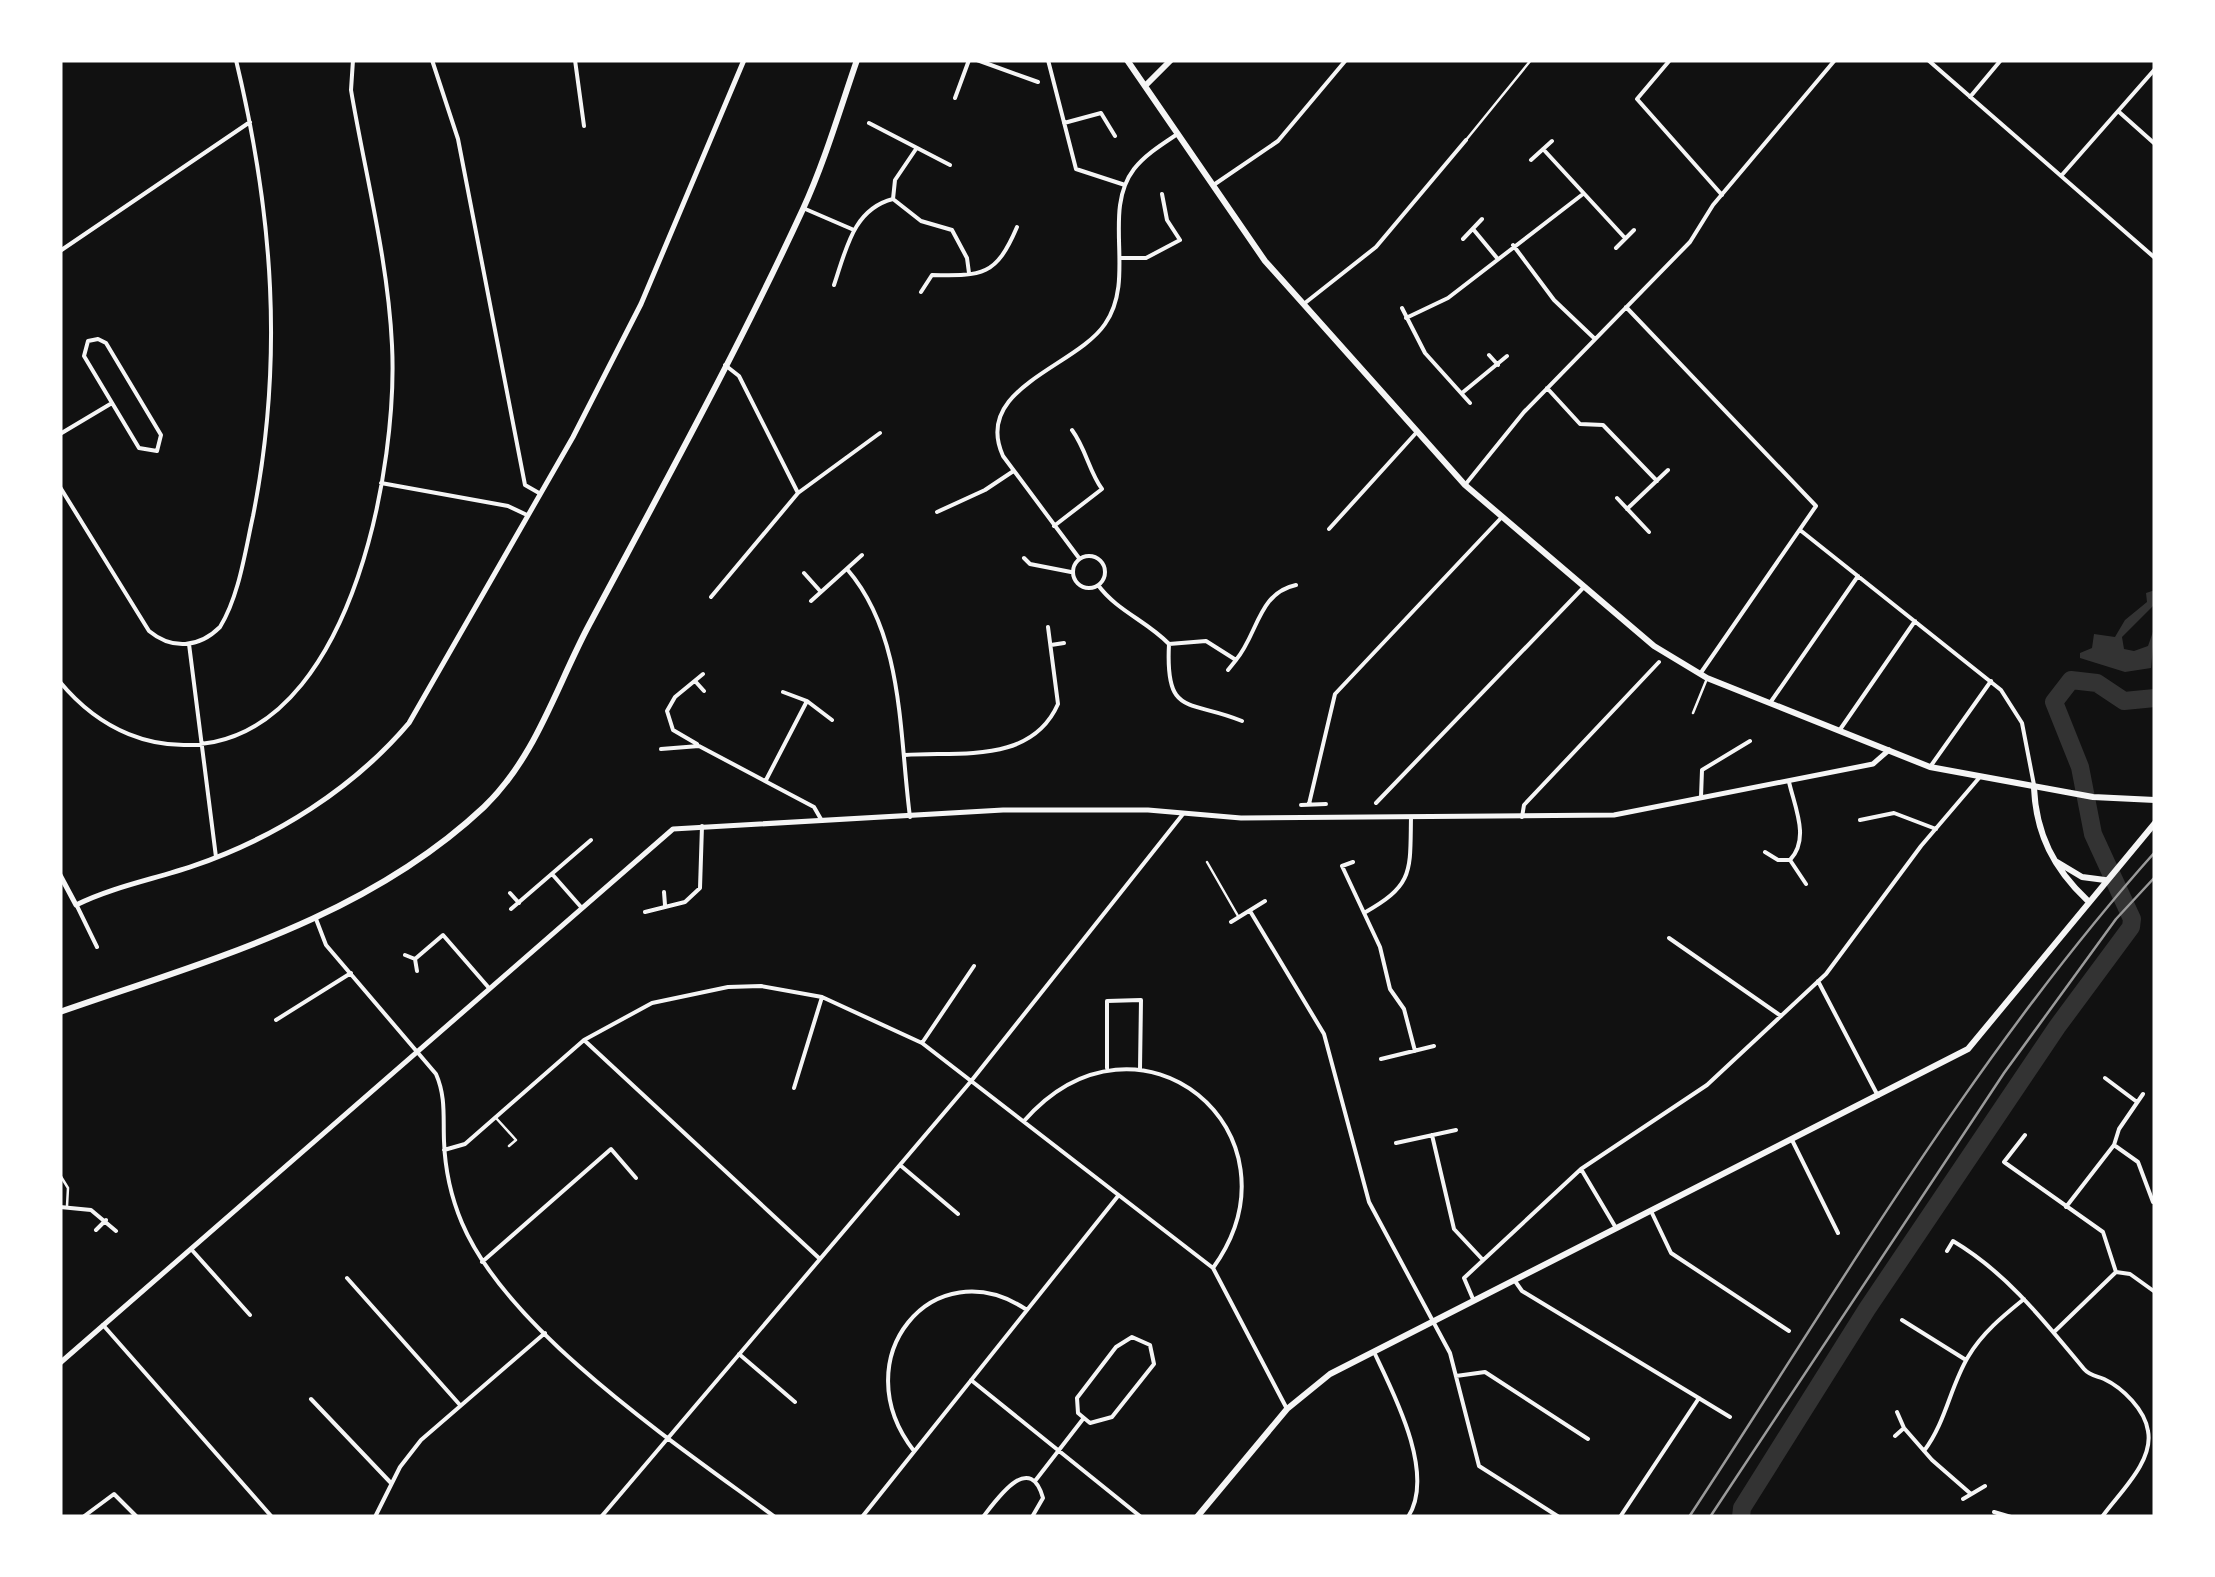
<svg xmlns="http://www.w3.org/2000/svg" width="2215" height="1577" font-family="'Archivo Narrow',sans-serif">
	<rect width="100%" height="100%" fill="#111"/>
	<path fill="#333" d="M2155,590V604L2122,637L2124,649L2134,651L2148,646L2155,626L2151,668L2125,672L2080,658V653L2092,648L2094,634L2115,637L2125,620L2147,602L2146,593Z"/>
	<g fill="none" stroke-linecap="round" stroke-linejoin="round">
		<path stroke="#333" stroke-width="18" d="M1741,1517L1742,1508L1867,1309L2057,1027L2131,927L2132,919L2093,834L2080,767L2054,702L2071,680L2097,683L2124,701L2155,698"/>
		<path stroke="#f5f5f5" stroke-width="2.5" d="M1466,140L1531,60
			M1693,713L1706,681
			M1207,862L1238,916
			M496,1118L516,1140L509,1146
			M60,1175L68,1188L67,1206"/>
		<path stroke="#f5f5f5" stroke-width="4" d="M432,60L458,139L525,485L539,493
			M575,60L584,126
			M977,60L1038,82
			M1048,60L1076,169L1125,185
			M1670,60L1637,99L1722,195
			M1928,60L2155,258
			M1970,97L2001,60
			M955,98L969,60
			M2118,111L2155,144
			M869,123L950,165
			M1064,123L1101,113L1115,136
			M916,149L895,180L893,199L921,221L952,230L967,258L969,273
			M1543,149L1625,238
			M1531,160L1552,141
			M2061,176L2155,69
			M1215,184L1278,141L1346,60
			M803,208L854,230
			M1473,229L1497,258
			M1463,239L1482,219
			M1513,245L1554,300L1595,339
			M1616,248L1634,230
			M60,251L250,122
			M1121,258H1146L1180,240L1167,220L1162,194
			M834,285C846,250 853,209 893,199
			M921,292L932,275C983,276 996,276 1017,227
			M1305,303L1376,247L1466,140
			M1626,307L1816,506L1700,674
			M1402,308L1425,353L1470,403
			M1406,318L1448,298L1583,194
			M98,339L106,343L161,435L157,451L139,448L84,356L88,341Z
			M1489,355L1498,365
			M725,365L739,376L798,493
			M1547,388L1580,424L1603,425L1657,481
			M1462,393L1507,356
			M60,434L112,403
			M381,483L508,506L527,515
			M1465,485L1524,412L1690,242L1713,205L1835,60
			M60,487L149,631C172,650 199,648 220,627C239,596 245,552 253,516C284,360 273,214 236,60
			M1617,498L1649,532
			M1627,509L1668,470
			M937,512L985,490L1012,472
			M1054,526L1102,489C1089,471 1086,449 1072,430
			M1329,529L1416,433
			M1800,530L2001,690L2022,723L2034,785
			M1073 572a16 16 0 1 1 32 0a16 16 0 1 1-32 0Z
			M1024,558L1030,564L1071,572
			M1079,558L1003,456C972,388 1076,367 1105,324C1137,278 1101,212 1134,169C1145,155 1161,145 1176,135
			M847,569C904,635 899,733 910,817
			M804,573L821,592
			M1098,585C1117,611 1147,621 1169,644C1165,718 1189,699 1242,721
			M711,597L798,493L880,433
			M811,601L862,555
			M189,644L216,857
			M1169,644L1206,641L1236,660C1258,634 1258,593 1296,585
			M1051,645L1064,643
			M1228,670L1236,660
			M695,681L704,691
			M60,682C99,729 153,754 214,742C354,713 398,464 392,345C388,260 365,173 351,90L353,60
			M783,692L807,701L832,720
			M1770,703L1858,576
			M1839,731L1915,621
			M697,744L673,730L667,711L675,697L703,674
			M661,749L699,746L814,807L822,821
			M905,755C958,751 1031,765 1058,704L1048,627
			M1930,767L1991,681
			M766,780L807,701
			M1701,797L1702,770L1750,741
			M1376,803L1583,588
			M1309,804L1335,694L1501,518
			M1301,805L1326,804
			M1522,817L1524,805L1659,662
			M1860,820L1894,813L1936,829
			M1765,852L1778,860H1790C1810,839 1795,808 1789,782
			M1790,860L1806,884
			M1353,862L1342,866L1380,947L1390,989L1404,1009L1415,1051
			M552,874L581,907
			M664,892L665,905
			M510,893L519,903
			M77,906L97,947
			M511,909L591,840
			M1250,911L1324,1034L1369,1202L1450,1353L1479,1466L1559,1517
			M645,912L685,902L700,888L702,826
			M1364,913C1414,885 1410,872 1411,817
			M316,919L326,945L436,1074C446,1097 443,1117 444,1141C445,1169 451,1197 462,1223C508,1332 679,1446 775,1517
			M1231,922L1265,901
			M1669,938L1781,1016
			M405,955L415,959
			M417,971L415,959L443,935L489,988
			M1818,981L1878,1096
			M276,1020L351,973
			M584,1040L820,1259
			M922,1043L974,966
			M1381,1059L1434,1046
			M1107,1068V1001L1141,1000L1140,1069
			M2105,1078L2137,1102
			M794,1088L822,997
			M1024,1121C1139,990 1310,1133 1213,1268
			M1432,1135L1454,1229L1483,1260
			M2025,1135L2004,1162L2103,1232L2116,1272
			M1792,1140L1838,1233
			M1396,1143L1456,1130
			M2114,1145L2138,1162L2153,1202
			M444,1150L465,1144L584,1040L652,1003L728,987L761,986L822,997L922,1043L1213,1268L1287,1409
			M900,1165L958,1214
			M1581,1169L1616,1228
			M60,1207L91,1210L116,1231
			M2066,1207L2114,1145L2119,1129L2143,1094
			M1651,1211L1671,1253L1789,1331
			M96,1230L106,1220
			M191,1249L250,1315
			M1947,1251L1953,1241C2007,1273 2045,1322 2084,1369C2090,1376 2097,1376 2104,1379C2123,1388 2145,1410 2148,1431C2154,1462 2118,1494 2102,1517
			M482,1262L611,1149L636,1178
			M347,1278L460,1405
			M1515,1281L1522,1291L1730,1417
			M1473,1299L1464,1278L1581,1169L1707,1085L1826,974L1921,846L1979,778
			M1902,1320L1966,1360
			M103,1325L272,1517
			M2055,1331L2116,1272L2130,1274L2155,1292
			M1132,1337L1150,1345L1154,1364L1112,1417L1090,1423L1078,1413L1077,1398L1116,1347Z
			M1374,1352C1394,1394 1436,1474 1408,1517
			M739,1354L795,1402
			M1456,1376L1485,1372L1588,1439
			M971,1380L1141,1517
			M311,1399L390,1482
			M1904,1428L1932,1460L1971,1494
			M1895,1436L1904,1428L1897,1412
			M914,1451C842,1359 933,1247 1027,1310
			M1924,1451C1946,1422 1950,1387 1968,1357C1982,1333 2003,1316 2024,1299
			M1035,1481L1083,1419
			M1963,1499L1985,1486
			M1994,1512L2011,1517
			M83,1517L114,1494L137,1517
			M375,1517L400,1467L421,1440L545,1333
			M601,1517L972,1080L1183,814
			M862,1517L1118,1196
			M983,1517C997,1499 1030,1451 1043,1498L1032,1517
			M1620,1517L1699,1398"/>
		<path stroke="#f5f5f5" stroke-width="5" d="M60,875L76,905C112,887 155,879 193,866C275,838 353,789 409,723L573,437L641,304L744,60
			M60,1363L673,829L1003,810H1148L1241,818L1614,815L1873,764L1889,750"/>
		<path stroke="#f5f5f5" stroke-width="6" d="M1127,60L1265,261L1465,485L1654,646L1707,678L1930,767L2093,797L2155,800
			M1145,86L1171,60
			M2034,788C2036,834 2054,869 2087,900
			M2057,862L2082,877L2105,880
			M1197,1517L1287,1409L1330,1374L1968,1049L2155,823"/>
		<path stroke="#f5f5f5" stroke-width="6" d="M60,1012C209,960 366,918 484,807C536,757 556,687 589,625C662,488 738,350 803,209C825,161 840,109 857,60"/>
		<path stroke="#9a9a9a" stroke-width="2.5" d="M1710,1517L2004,1073L2116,919L2155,877"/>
		<path stroke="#9a9a9a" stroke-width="2.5" d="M1689,1517C1837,1292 1975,1053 2155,852"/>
	</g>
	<rect width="2215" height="1577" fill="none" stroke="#ffffff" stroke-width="125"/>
</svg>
